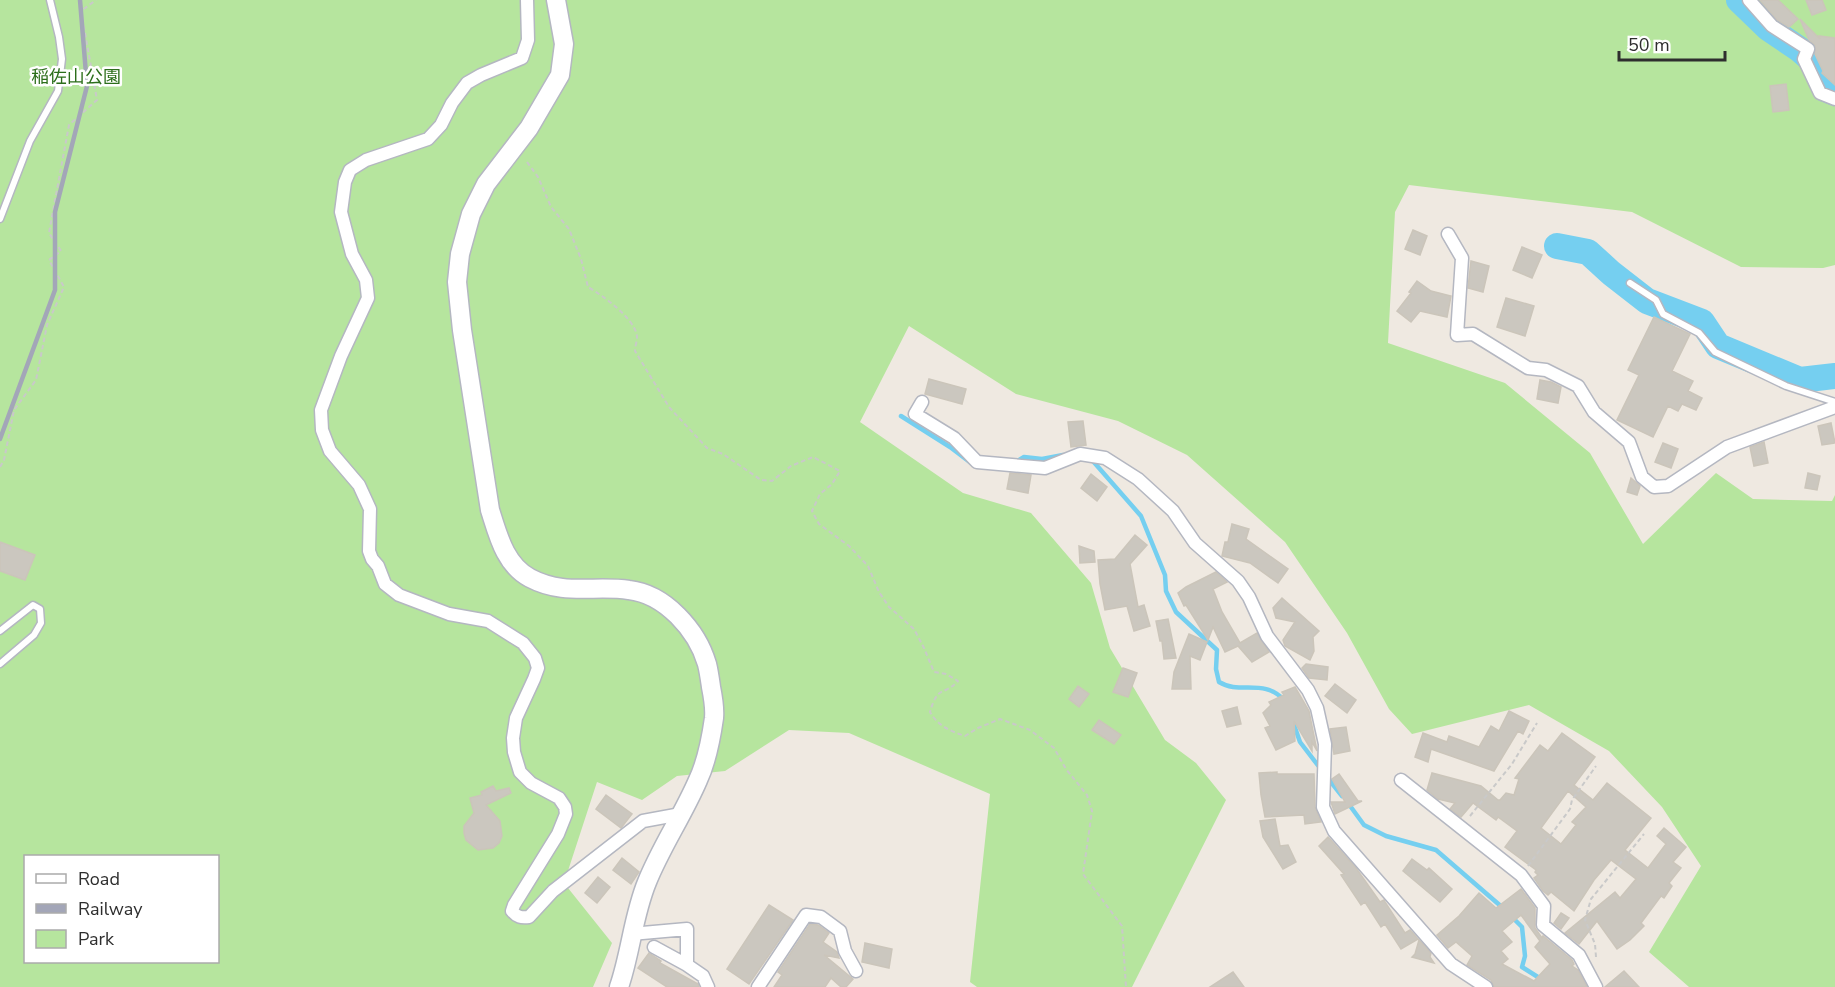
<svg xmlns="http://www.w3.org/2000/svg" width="1835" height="987" font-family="'Nunito Sans','Noto Sans JP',sans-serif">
	<rect width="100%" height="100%" fill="#efe9e1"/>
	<path fill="#b6e59e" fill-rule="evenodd" d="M0,0H1835V265L1823,268L1741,267L1632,212L1409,185L1395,212L1388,343L1505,383L1590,453L1643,544L1716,473L1753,499L1832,501L1835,495V987H1689L1649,952L1701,866L1662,807L1609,751L1529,705L1412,734L1389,709L1347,633L1285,542L1187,455L1118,421L1016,394L909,326L860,422L963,493L1031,513L1091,583L1110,648L1165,740L1196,763L1226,800L1132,987H977L970,982L990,794L849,733L789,730L725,771L677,776L642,800L597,782L564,883L612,943L593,987H0ZM26,856H218V962H26Z"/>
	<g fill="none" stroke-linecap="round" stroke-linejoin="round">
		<path stroke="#75cff0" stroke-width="4.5" d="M901,416L950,447L971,463
			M1092,460L1141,516L1165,575L1166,591L1176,612L1217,650L1216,669L1219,682C1240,695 1264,678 1284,700
			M1016,462L1024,457L1042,459L1063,455
			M1293,722L1300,742L1320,768
			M1327,777L1342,796
			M1348,803L1364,825L1386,836L1436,850L1503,908
			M1511,916L1522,927L1525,956L1522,967L1541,979"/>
		<path stroke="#75cff0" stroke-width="26" d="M1739,0L1768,28L1799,49L1814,62L1825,89L1835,93
			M1557,246L1588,252L1611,273L1647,301L1702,322L1718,346L1800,380L1835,376"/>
	</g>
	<path fill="#cbc7bf" stroke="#cbc5ba" stroke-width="1.5" fill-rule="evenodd" d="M1760,0H1778L1798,19L1789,27L1777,20Z
		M1806,0H1822L1826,10L1812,15Z
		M1800,19L1820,39L1819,36L1835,38V85L1822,73L1823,71L1815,54V45L1809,40Z
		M1786,84L1789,110L1773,112L1770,86Z
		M1413,230L1427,236L1420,255L1405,249Z
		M1522,247L1542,255L1532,278L1513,270Z
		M1471,261L1489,266L1483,292L1468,288Z
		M1417,281L1431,291L1451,296L1447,317L1420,311L1411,322L1397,311L1411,293L1409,292Z
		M1506,298L1534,306L1525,336L1497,327Z
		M1654,317L1690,334L1672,371L1693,381L1688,391L1702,398L1696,410L1682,404L1678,411L1668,406L1653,437L1617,420L1639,375L1628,370Z
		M929,379L966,389L962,404L925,394Z
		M1540,380L1551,382L1561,387L1558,403L1537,399Z
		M1083,421L1086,445L1071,447L1068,422Z
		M1831,423L1835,443L1822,445L1818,426Z
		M1764,442L1768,463L1754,466L1750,447Z
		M1663,443L1678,449L1671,468L1655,462Z
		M1010,473L1031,475L1028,493L1007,489Z
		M1808,473L1820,476L1817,490L1805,488Z
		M1091,474L1107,487L1097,501L1081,488Z
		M1631,478L1640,486L1637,495L1627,492Z
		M1232,524L1249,529L1246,539L1288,569L1278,583L1250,563L1222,556L1225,542H1228Z
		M1135,535L1147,545L1130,564L1138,607L1144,605L1150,626L1134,631L1127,606L1105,610L1100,584L1098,560L1115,559Z
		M0,542L35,555L25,580L0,571Z
		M1079,546L1094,551L1095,562L1080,563Z
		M1216,572L1227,582L1213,589L1222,612L1240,643L1257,633L1269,652L1252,662L1238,646L1225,652L1213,627L1208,640L1186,605L1184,606L1178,593L1186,587Z
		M1282,598L1319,631L1313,637L1314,651L1310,660L1285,646L1283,640L1295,622L1276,618L1273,608Z
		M1168,619L1176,658L1164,659L1162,641H1160L1156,621Z
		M1189,634L1207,642L1200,660L1190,656L1191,689H1172L1174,672Z
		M1306,664L1328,667L1327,680L1309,678L1302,668Z
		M1123,668L1137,673L1128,697L1113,692Z
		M1335,684L1356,700L1347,713L1325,696Z
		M1078,686L1089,694L1079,707L1069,699Z
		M1295,687L1309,711L1317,751L1312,742V751L1294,721L1295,741L1276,750L1265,728L1270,726L1263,713L1271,705L1269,702L1284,695L1282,692Z
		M1237,707L1241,724L1227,727L1222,711Z
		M1509,711L1529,721L1523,734L1518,731L1494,771L1431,749L1428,762L1415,757L1423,733L1447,742L1449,736L1479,747L1491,726L1499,731Z
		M1099,720L1121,735L1114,744L1092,730Z
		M1346,727L1350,751L1334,754L1330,729Z
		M1562,733L1595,757L1574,785L1593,800L1607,783L1651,818L1625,850L1648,868L1666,844L1657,836L1664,828L1686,847L1673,862L1681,868L1669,883L1672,886L1664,898L1661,896L1641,923L1644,926L1630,940L1617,949L1597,921L1579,944L1565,933L1615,892L1620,898L1636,879L1611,860L1594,880L1574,911L1551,892L1548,895L1543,891L1534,878L1538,875L1535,872L1536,870L1505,847L1517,831L1498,817L1496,820L1473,803L1461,817L1450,809L1455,803L1438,799L1427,790L1432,773L1481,786L1498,800H1500L1506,793L1514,795L1519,779L1515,778L1540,745L1548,751ZM1568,791L1586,807L1572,822L1576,825L1561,844L1541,828Z
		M1277,772V774H1314L1315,807L1321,822L1305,824L1304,815L1265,817L1261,795L1259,773Z
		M1339,774L1358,801H1362L1335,814L1331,802H1345L1332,779Z
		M493,786L496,791L509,788L511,793L486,805L500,821L502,836L499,843L493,848L478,850L466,840L464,833V826L474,813L470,798L482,795L481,792Z
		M606,795L632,814L621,828L596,809Z
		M1275,819L1280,846L1288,845L1296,862L1283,869L1263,837L1260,821Z
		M1328,837L1356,868L1380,902L1384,900L1385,902L1405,933L1410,930L1418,939L1401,949L1385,924L1381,927L1365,902L1361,905L1341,875L1344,874L1319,846Z
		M622,858L639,872L631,884L613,870Z
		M1412,859L1427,870L1429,868L1452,889L1440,902L1403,871Z
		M598,877L610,887L597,903L585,893Z
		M1521,889L1535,908V928L1542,938L1543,936L1572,960L1574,964L1572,966L1578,970L1587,987H1494L1491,980L1467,965L1472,956L1456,942L1448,948L1437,935L1459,916L1479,893L1496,908ZM1521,915L1540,941L1535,947L1550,964L1534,981L1502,964L1508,959L1501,951L1512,942L1502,931Z
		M769,905L793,920L749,984L727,969Z
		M1561,913L1569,918L1561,929L1554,923Z
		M810,924L818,925L829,933L823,942L837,952L839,958L824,955L853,979L846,987H841L831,978L825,987H774L782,975L778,972Z
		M1419,940L1431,953L1430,957L1434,963L1412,957L1415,954Z
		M865,943L892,949L889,968L862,962Z
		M649,953L661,961L660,963L698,984L699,987H667L638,968Z
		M1624,971L1639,987H1605Z
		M1233,972L1244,987H1210Z"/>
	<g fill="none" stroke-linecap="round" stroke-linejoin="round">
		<defs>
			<path id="lane" d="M0,219L30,141L58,91L62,59L59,37L50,0
				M1630,283L1656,300L1663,314L1699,333L1715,352L1786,386L1835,402
				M0,631L33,605L40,609L41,623L34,635L0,664"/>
			<path id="street" d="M527,0L528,40L522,58L481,75L467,83L452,103L441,125L428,139L366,160L350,170L345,182L341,212L352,254L366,280L368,298L341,356L321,410L322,430L330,451L359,485L370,509L369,551L372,559L378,566L385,584L399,595L449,614L488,621L523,643L535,658L538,668L534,679L516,718L513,738L514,752L520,772L531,783L559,798L565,807L566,814L558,834L514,905L512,911C517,917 521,918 529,917L553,891L643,821L681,814
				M1749,0L1772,26L1808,49L1804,59L1820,93L1835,99
				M1448,234L1462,258L1457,335L1473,334L1528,368L1546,370L1578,386L1594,412L1629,442L1642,477L1654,487L1668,486L1727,447L1835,407
				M922,402L915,414L954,438L977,462L1045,468L1080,454L1105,458L1138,479L1173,511L1195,543L1238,581L1249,597L1267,636L1308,690L1317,708L1325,744L1323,807L1334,831L1451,964L1486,987
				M1401,780L1521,875L1544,906L1543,925L1579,955L1596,987
				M631,934L687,929V965L703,976L708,987
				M654,947L687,965
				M758,987L806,915L821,917L840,931L845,951L856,971"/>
			<path id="secondary" d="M556,0L564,44L560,75L529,128L486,184L471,214L460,254L457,282L462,330L490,510C498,535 505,565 530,578C564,596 594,585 629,590C665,594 697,630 707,664C709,672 710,680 711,687C713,697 715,708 714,718C711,739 707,761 698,780C683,815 661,847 647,882C633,916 631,952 619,987"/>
		</defs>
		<use href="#lane" stroke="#b4b7c1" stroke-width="9"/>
		<use href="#street" stroke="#b4b7c1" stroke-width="15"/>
		<use href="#secondary" stroke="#b4b7c1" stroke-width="21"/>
		<path stroke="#c9c9c9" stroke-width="2" stroke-dasharray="4.5 3" stroke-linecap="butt" d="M527,162L538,177L551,207L569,229L581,259L588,287C602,295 636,319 637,337C637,341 635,347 635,351L669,407L707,448L723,454L761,480L772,481L791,466L813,457L840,471L832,484L820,494L812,511L819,524L849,546L868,566L879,592L889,607L914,629L924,648L934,672L946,674L958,681C943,697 938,684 930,712C938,726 950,731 965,736L978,728L1000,719L1030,730L1054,748L1066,769L1087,795L1092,811L1083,874L1122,926L1126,987
			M0,467L4,460L14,410L36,380L47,325L64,287L49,260L61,251L49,233L69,125L97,100L81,11L96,0
			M1470,816L1512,764L1537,723
			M1528,866L1570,809L1572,800L1596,766
			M1596,957L1595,944L1585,920L1591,899L1644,834"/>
		<use href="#lane" stroke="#fff" stroke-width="6"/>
		<use href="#street" stroke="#fff" stroke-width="12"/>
		<use href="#secondary" stroke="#fff" stroke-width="18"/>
		<path stroke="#a3a6b8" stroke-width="4.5" d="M0,439L55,290V212L87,86L80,0"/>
	</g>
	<g text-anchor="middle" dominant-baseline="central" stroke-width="5" stroke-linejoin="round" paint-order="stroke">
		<g font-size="18" fill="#2c6e1b" stroke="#fff">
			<text x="76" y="77">稲佐山公園</text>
		</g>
	</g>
	<rect x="24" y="855" width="195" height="108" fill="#ffffff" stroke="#ababab" stroke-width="1.5"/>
	<rect x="36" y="874" width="30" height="9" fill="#ffffff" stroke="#ababab" stroke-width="1.5"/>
	<text x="78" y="885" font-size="18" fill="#2e2e2e">Road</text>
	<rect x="36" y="904" width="30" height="9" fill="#a3a6b8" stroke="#ababab" stroke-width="1.5"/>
	<text x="78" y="915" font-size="18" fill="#2e2e2e">Railway</text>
	<rect x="36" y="930" width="30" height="18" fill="#b6e59e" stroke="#ababab" stroke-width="1.5"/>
	<text x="78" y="945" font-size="18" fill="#2e2e2e">Park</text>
	<path d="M1619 51v9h106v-9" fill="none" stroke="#2e2e2e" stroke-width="3"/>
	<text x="1628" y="51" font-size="18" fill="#2e2e2e" stroke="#ffffff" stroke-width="4.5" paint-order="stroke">50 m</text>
</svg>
